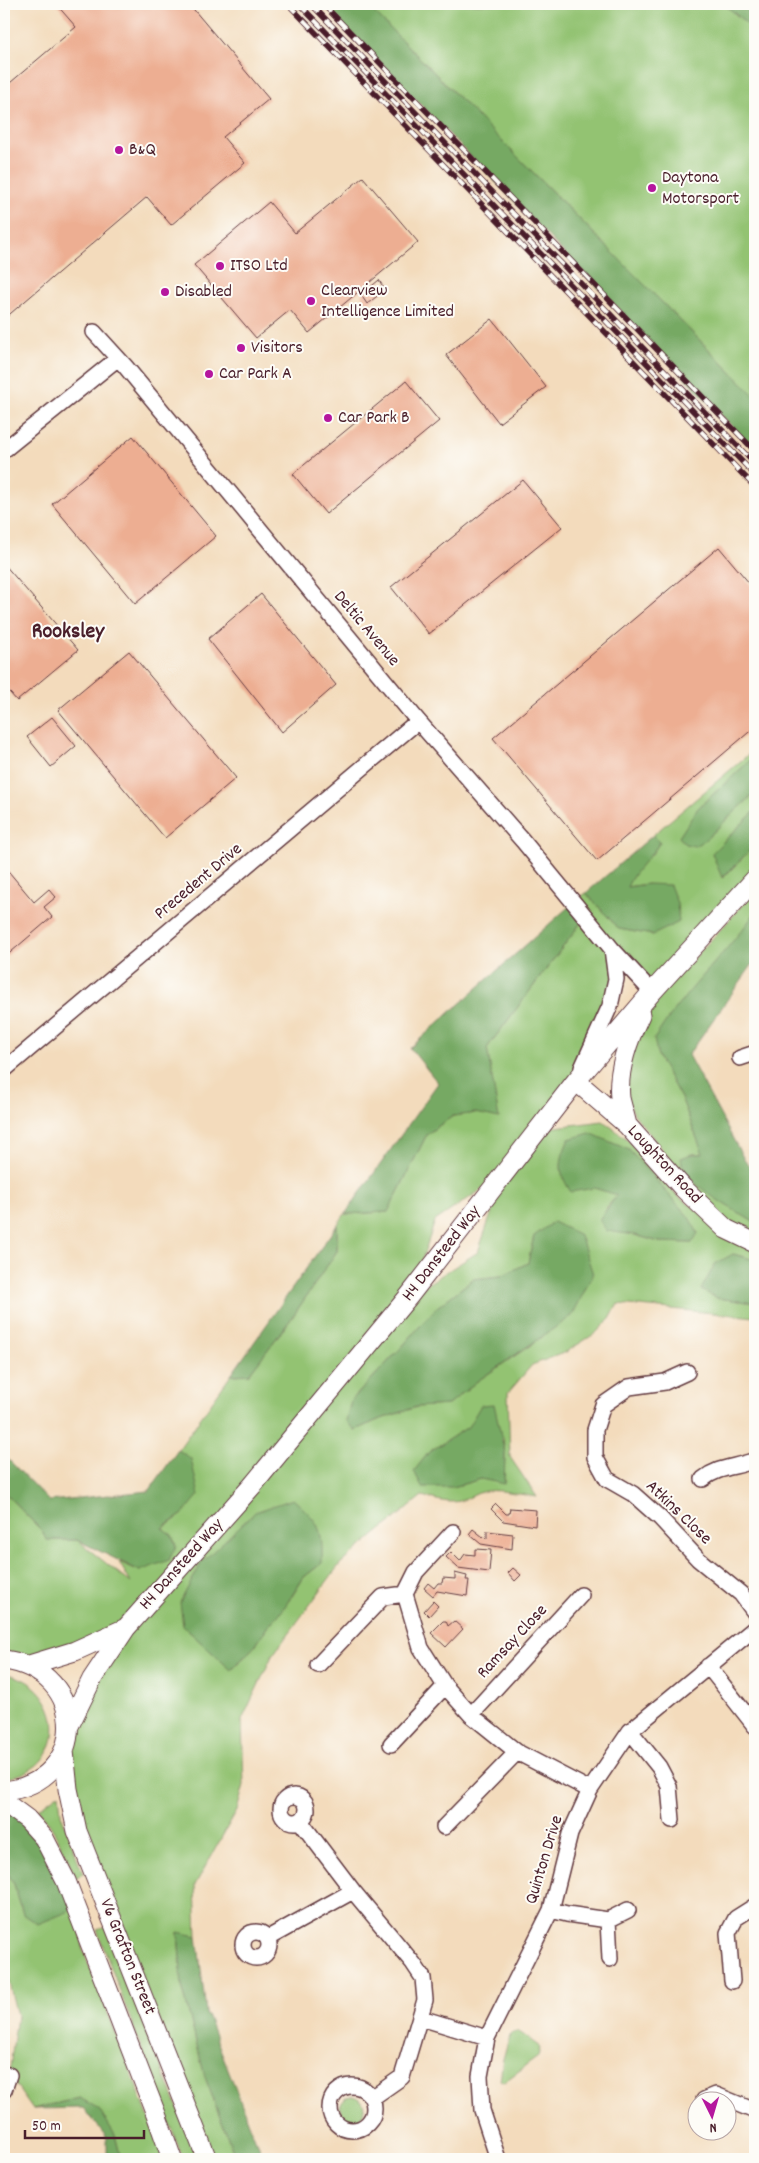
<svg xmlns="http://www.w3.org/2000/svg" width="759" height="2163" font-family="Dekko,sans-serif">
	<rect width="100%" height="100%" fill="#fdfcf7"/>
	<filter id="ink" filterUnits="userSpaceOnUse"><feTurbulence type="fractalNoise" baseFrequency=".02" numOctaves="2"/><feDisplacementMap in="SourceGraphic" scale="10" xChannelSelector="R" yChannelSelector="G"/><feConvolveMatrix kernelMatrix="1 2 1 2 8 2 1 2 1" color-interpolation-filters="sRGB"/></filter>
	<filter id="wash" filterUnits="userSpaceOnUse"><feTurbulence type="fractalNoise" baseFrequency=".0096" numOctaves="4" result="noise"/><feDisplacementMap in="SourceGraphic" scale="20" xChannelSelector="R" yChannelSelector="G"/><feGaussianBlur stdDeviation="1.12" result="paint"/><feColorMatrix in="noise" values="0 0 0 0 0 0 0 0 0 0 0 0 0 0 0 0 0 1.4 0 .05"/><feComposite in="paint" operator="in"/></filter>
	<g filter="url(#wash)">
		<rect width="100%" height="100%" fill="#f3dbbc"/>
		<path fill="#93c372" stroke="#6e714e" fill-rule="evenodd" d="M366,4H724L755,31V396Z
			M755,749V756L698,808L706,839L755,793V811L712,853L723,878L755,845V879L652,992L613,949L616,979L576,1081L539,1129L603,1121L626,1138L677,1196L724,1228L634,1114L628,1101L625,1087L632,1044L664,991L755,892V913L658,1057L682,1100L704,1154H692L719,1200L755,1223V1260L733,1254L717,1298L755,1303V1317L618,1304L610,1319L596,1333L566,1352L532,1365L508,1393L510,1457L537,1497C522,1495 501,1489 486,1491C479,1492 475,1495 468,1498C452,1506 438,1500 422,1496L340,1564L272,1656L242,1720L244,1785L237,1810L195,1885L197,1936L178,1933L182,1986L205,2077L236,2159H207L77,1831L64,1751L125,1628L19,1662L4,1648V1492L42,1531L47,1540H77L131,1583L119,1562L140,1571L162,1529L183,1514L191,1459L178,1450L231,1375L249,1374L291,1319L337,1251V1225L345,1214L388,1212L427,1134L453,1116L476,1113L498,1117L487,1048L586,916L574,902L586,893L619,929L653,935L648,884L626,887L634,870L652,854L660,842L653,835ZM629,1150L692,1243L659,1242L635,1235L606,1208L618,1195L594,1188ZM505,1174L478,1252L410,1295L435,1221ZM534,1236L531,1345L476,1382L448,1405L417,1407L378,1420L355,1430L346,1421L351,1401L400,1349L436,1308L473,1279L501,1276L528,1263ZM468,1427L503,1438L505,1453L504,1483L481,1479L453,1487L415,1471L429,1452ZM322,1563L304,1577L291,1598L267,1627L256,1645L232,1670L183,1626Z
			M4,1674C48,1678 72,1734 37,1765C27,1773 16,1776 5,1779Z
			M59,1793L61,1814L83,1874L76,1878C65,1853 56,1830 38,1809Z
			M4,1867L14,1884L23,1914L77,1908L83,1950L165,2159H121L115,2135L80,2098L33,2109L9,2075L17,2016L4,1962Z
			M106,1927L198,2159H183L97,1930Z
			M518,2031L540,2047L538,2057L504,2082L500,2080L503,2059L510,2034Z
			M340 2108a12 12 0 1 1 24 0a12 12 0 1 1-24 0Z"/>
		<path fill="#76a964" stroke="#606448" d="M323,4H366L755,396V450Z
			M724,4H755V31Z
			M755,756V793L706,839L695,846L685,844L679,837L698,808Z
			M755,811V845L722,878L712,853Z
			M653,835L660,842C649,860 636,867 627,887L648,884L670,885L677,903L679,922L653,935L619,929L586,893Z
			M574,902L586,916L487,1048L499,1118L476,1113L453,1116L427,1134L388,1212L345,1214L438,1083L410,1048Z
			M755,913V961L688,1055L745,1161L755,1171V1223C734,1209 683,1185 681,1158L692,1154H703L682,1100L658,1057L654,1039C683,993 723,957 755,913Z
			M590,1133L629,1150L688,1216L698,1233L692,1243L659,1242L635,1235L607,1231L599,1220L617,1195L594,1188L571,1192C557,1171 559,1161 569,1139Z
			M553,1222L580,1235L593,1274L572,1316L476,1382L448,1405L416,1407L378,1420L355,1430L346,1421L351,1401L400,1349L436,1308L473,1279L501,1276L528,1263L534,1236Z
			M337,1225V1251L291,1319L249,1374L231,1375Z
			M733,1254L755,1260V1303L717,1298L701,1290L715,1264Z
			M494,1404L505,1453L504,1484L481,1479L453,1487H422L414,1471L429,1452L468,1427L481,1405Z
			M178,1450L191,1459L199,1495L183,1514L162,1528L172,1535L176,1546L169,1560L140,1571L77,1540H47L42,1531L4,1492V1455L49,1501L149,1491Z
			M293,1499C319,1522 323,1527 322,1563L304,1577L282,1611L267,1627L256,1645L231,1670L183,1626L180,1602L202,1562L255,1512Z
			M4,1802L27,1819L77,1908L38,1924L23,1914L14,1884L4,1867Z
			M178,1932L197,1936L206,2012L263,2159H236L205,2077L182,1986Z
			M80,2098L99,2109L115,2135L121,2159H107V2138L84,2108L33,2109Z"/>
		<g id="blocks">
			<path fill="#edae92" d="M56,4H189L269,99L223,137L245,163L171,225L147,197L4,319V88L76,27Z
				M363,177L418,242L309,333L290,310L256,338L194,265L269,202L295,233Z
				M379,280L385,290L367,304L361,295Z
				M492,319L546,387L499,423L446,355Z
				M406,381L439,421L326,514L293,474Z
				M133,436L216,536L135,604L52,504Z
				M523,480L562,527L429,634L391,587Z
				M719,547L755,590V727L597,861L493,738Z
				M4,564L78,650L17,701L4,686Z
				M261,594L336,685L282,732L208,639Z
				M129,651L236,778L165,838L58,710Z
				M52,717L76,746L51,767L27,737Z
				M4,866L34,902L49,889L56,897L44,907L52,917L4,958Z
				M496,1504L506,1514H509L510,1508L536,1510L535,1526L503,1521L491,1509Z
				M473,1529L483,1537L487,1538V1531L513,1534L512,1549L481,1544L469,1534Z
				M475,1549L491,1550L489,1572L458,1568L446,1557L451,1552L460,1561L465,1554L475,1555Z
				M513,1568L521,1575L515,1581L508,1573Z
				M455,1573L467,1576L466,1580H469L467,1596L437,1591L433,1596L424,1588L428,1583L434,1588L438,1583H442L443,1578L455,1579Z
				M433,1601L438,1606L429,1616L424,1611Z
				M443,1621H446L448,1626L454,1621L463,1629L446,1647L431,1633Z"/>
		</g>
	</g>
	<g filter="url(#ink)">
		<use href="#blocks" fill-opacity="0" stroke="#633b41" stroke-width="1"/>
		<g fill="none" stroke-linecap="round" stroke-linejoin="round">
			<defs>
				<path id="minor" d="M94,332L125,366L418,721L523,841L612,949L652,992
					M4,450L117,359
					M740,1058L755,1053
					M582,1068L610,1006L616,979L612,949
					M4,1070L418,721
					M687,1372L665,1382L629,1387L603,1405L595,1430V1457L607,1479L633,1494L660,1518L698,1559L741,1594L755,1613
					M703,1479C719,1466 736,1468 755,1460
					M405,1594L421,1648L445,1686L471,1715L517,1752L590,1790
					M318,1665L383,1597L405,1594L416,1572L453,1532
					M708,1666L755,1726
					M471,1715L581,1595
					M630,1731L659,1767L669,1786L672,1820
					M391,1744L445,1686
					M281 1809a13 13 0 1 1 26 0a13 13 0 1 1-26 0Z
					M300,1821L353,1891L413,1963L423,1978L425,2000L402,2077L372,2098
					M444,1827L517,1752
					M551,1910L567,1914L608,1920L628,1910
					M608,1920L610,1959
					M243 1945a13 13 0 1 1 26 0a13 13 0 1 1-26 0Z
					M268,1938L353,1891
					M732,1981L728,1933L736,1918L755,1906
					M421,2018L487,2038
					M330 2108a22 22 0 1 1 44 0a22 22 0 1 1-44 0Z
					M4,2090L9,2075
					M704,2100L716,2095L755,2111
					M498,2159L482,2110L480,2076L487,2038L551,1910L570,1834L590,1790L630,1731L755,1628"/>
				<path id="tertiary" d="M576,1081L627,1125L683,1188L726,1229L755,1243
					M627,1125C625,1116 622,1107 620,1098C617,1070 628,1040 640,1015
					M4,1660C90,1671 90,1782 4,1791
					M29,1665L75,1651L126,1628
					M69,1726L92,1679L126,1628L252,1486L409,1296L576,1081L652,992L755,879
					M64,1751L68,1789L77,1831L207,2159
					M4,1802L27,1819L44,1838L66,1881L156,2114L172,2159"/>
			</defs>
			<use href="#minor" stroke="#633b41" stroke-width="18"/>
			<use href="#tertiary" stroke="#633b41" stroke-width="21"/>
			<use href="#minor" stroke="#fff" stroke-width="15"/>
			<use href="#tertiary" stroke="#fff" stroke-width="19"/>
			<defs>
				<path id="rail" d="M288,4L755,487
					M299,4L755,475
					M311,4L755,464
					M323,4L755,451"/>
			</defs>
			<use href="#rail" stroke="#4a1f2b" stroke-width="5.5"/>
			<use href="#rail" stroke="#fdfcf7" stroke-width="4" stroke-dasharray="11" stroke-linecap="butt"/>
		</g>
	</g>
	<g fill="#b5179e" stroke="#fdfcf7" stroke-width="2">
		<circle cx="119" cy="150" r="5"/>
		<circle cx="652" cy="188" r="5"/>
		<circle cx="220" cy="266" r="5"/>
		<circle cx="165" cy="292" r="5"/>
		<circle cx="311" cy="301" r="5"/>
		<circle cx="241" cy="348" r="5"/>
		<circle cx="209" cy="374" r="5"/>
		<circle cx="328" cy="418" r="5"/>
	</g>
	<g text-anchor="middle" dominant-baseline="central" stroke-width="4" stroke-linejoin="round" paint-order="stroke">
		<g font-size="18" fill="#4a1f2b" stroke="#fdfcf7" text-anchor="start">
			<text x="129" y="150">B&amp;Q</text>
			<text x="662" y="178">Daytona<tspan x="662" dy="21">Motorsport</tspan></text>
			<text x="230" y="266">ITSO Ltd</text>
			<text x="321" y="291">Clearview<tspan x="321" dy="21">Intelligence Limited</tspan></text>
			<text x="175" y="292">Disabled</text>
			<text x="251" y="348">Visitors</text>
			<text x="219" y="374">Car Park A</text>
			<text x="338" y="418">Car Park B</text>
		</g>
		<g font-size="18" fill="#4a1f2b" stroke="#fdfcf7">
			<text transform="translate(366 629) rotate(50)">Deltic Avenue</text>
			<text transform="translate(199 882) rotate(-40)">Precedent Drive</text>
			<text transform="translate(664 1165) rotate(47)">Loughton Road</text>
			<text transform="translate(442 1254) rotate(-52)">H4 Dansteed Way</text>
			<text transform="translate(678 1513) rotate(44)">Atkins Close</text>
			<text transform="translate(182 1565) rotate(-48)">H4 Dansteed Way</text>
			<text transform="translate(513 1642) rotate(-47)">Ramsay Close</text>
			<text transform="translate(545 1860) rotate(-73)">Quinton Drive</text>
			<text transform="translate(127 1957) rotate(68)">V6 Grafton Street</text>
		</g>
		<g font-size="22" font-weight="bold" fill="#4a1f2b" stroke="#fdfcf7">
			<text x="68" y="632">Rooksley</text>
		</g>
	</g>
	<rect width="759" height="2163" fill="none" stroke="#fdfcf7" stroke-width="20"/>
	<g transform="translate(712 2116) rotate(175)"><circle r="24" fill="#fdfcf7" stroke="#b5a4a5"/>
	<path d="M0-4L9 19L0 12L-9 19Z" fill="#b5179e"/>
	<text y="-8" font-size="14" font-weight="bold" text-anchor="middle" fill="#4a1f2b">N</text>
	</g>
	<path d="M25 2130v8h119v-8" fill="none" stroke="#4a1f2b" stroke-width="2.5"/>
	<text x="32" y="2130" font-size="15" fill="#4a1f2b" stroke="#fdfcf7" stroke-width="4" paint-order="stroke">50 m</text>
</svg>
